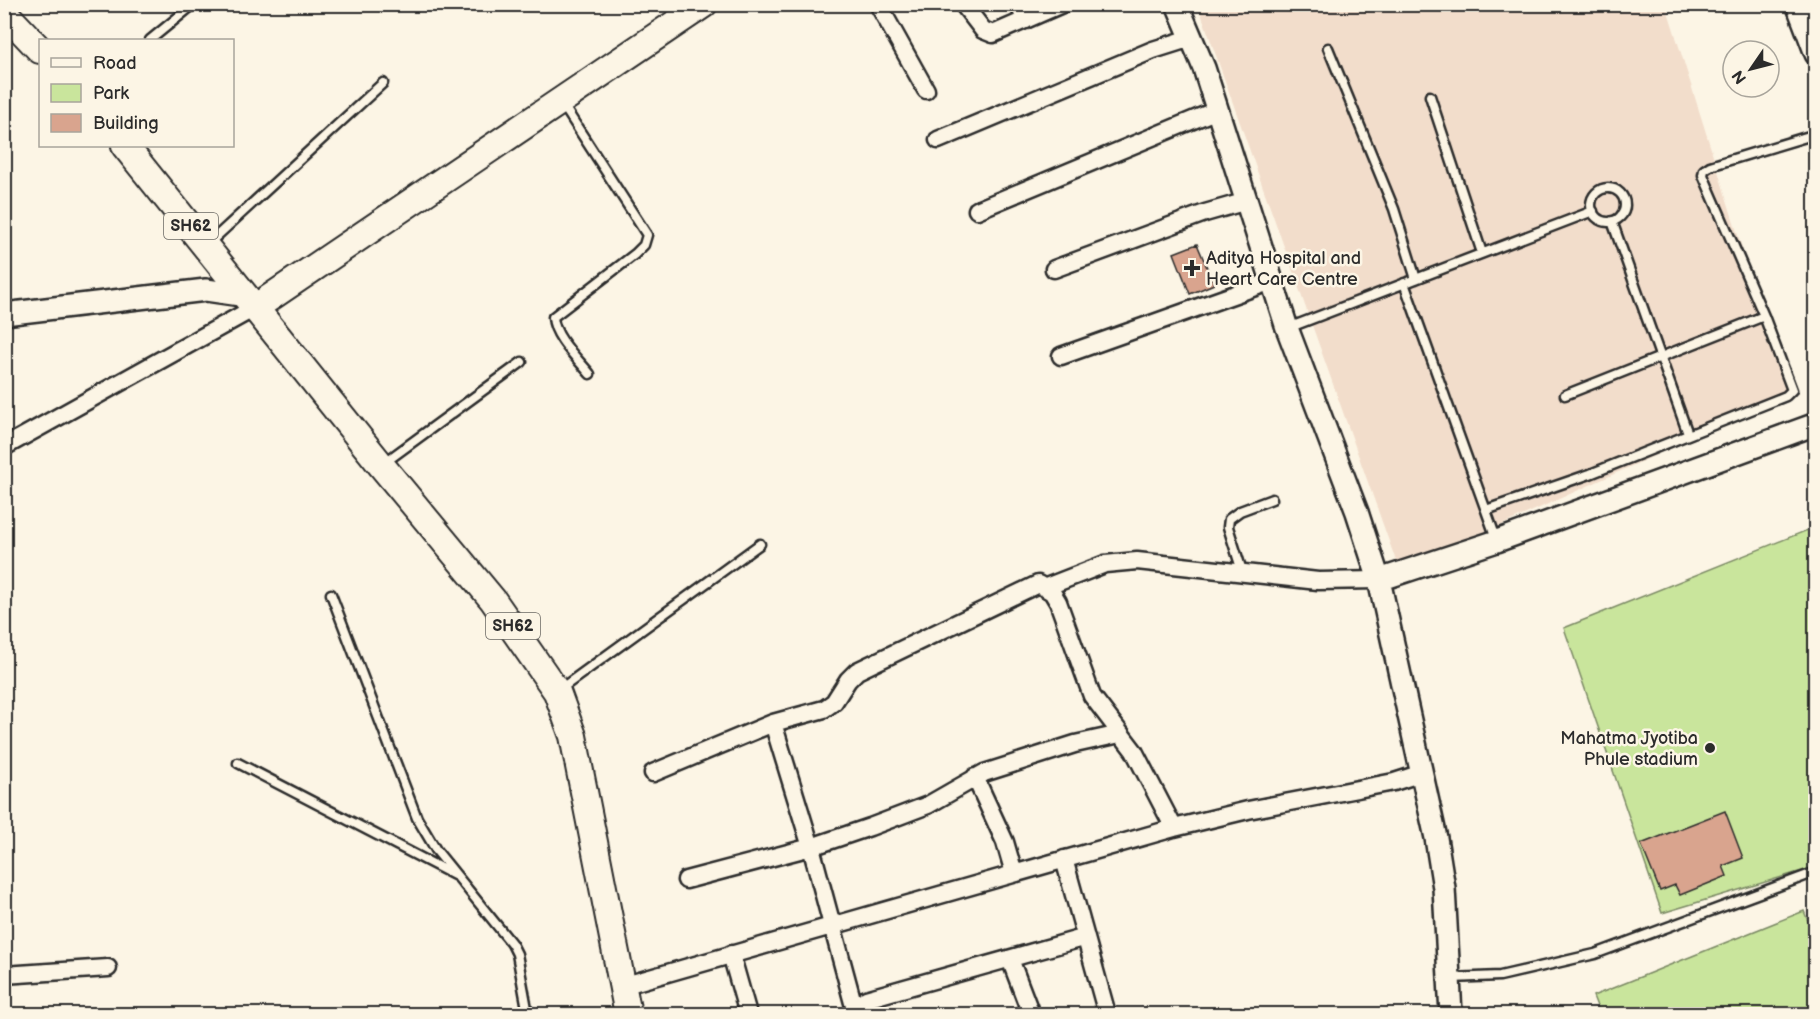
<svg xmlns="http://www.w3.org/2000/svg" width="1820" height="1019" font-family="'Balsamiq Sans',sans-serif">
	<rect width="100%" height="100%" fill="#fcf5e5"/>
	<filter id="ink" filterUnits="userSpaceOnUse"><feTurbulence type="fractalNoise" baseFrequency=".0167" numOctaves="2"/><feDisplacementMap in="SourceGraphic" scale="12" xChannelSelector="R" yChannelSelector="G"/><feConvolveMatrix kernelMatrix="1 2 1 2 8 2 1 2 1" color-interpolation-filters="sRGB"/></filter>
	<g filter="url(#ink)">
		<path fill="#f2ddcb" d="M1198,5H1666L1788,395L1396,573V561Z"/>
		<path fill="#c9e59c" stroke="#7a8864" stroke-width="1.5" d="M1815,527V867L1662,913L1564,628Z
			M1804,911L1815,939V1014H1600L1593,996Z"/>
		<path fill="#d9a48e" stroke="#2b2b2b" stroke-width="1.5" d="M1197,244L1214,284L1190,294L1174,253Z
			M1725,811L1743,858L1723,866L1727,876L1680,895L1675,885L1660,891L1641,844Z"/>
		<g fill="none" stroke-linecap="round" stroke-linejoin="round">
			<defs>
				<path id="service" d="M150,40L194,4
					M1328,48L1394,209L1416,279
					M1430,96L1482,253
					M561,102L647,235L644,245L635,254L553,317C554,337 577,358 590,374
					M1591 205a17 17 0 1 1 34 0a17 17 0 1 1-34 0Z
					M1612,221L1688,434
					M207,245L383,83
					M1404,283L1497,541
					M1288,328L1593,211
					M1565,395L1764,316
					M384,463L522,362
					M1486,510L1590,474L1786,396L1792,390L1764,316L1703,175L1704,170L1710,166L1816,134
					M1242,571L1228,527L1229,519L1240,511L1272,499
					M331,594L417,818L436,850L512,944L517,954L528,1014
					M559,690L760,544
					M238,763L456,876
					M1451,978L1500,976L1595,954L1816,872"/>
				<path id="minor" d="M878,4L926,90
					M963,4L983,30L993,34L1062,4
					M1018,4L1026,20
					M938,140L1153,50L1191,38
					M977,210L1217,110
					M1054,269L1205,213L1247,201
					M1061,356L1272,281
					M4,447L256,307
					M1046,587L1105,564L1137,561L1318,581L1379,580
					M773,723L811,847L856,1014
					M653,773L773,723L824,709L834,702L848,680L857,671L1038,584L1052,592L1058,602L1092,696L1134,751L1174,828
					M975,777L1005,842L1014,873
					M1064,859L1107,1014
					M686,880L811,847L870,827L928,805L984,773L1075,744L1120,734
					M731,954L748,1014
					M1010,959L1031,1014
					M4,975L108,968
					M622,986L1174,828L1248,810L1394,782L1422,773
					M866,999L1086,937"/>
				<path id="tertiary" d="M1177,4L1204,68L1287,328L1357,512L1379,580L1436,838L1444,888L1451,1014
					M1797,4L1816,54
					M4,314L206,290L247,296
					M1379,580L1497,541L1816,424"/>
				<path id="primary" d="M4,12L40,50
					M125,146L381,465L493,600L557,692L573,736L628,1014
					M256,307L704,4"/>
			</defs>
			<use href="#service" stroke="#2b2b2b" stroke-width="13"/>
			<use href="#minor" stroke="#2b2b2b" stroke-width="21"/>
			<use href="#tertiary" stroke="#2b2b2b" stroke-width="26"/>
			<use href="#primary" stroke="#2b2b2b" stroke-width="30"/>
			<use href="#service" stroke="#fcf5e5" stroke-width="8"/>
			<use href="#minor" stroke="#fcf5e5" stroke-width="16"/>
			<use href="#tertiary" stroke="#fcf5e5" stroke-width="21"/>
			<use href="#primary" stroke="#fcf5e5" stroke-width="26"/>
		</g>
	</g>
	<g fill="#2b2b2b" stroke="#fcf5e5" stroke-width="2">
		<path d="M1189 259h6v6h6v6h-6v6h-6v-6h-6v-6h6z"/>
		<circle cx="1710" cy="748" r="6"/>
	</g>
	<g text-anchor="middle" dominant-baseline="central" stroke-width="5" stroke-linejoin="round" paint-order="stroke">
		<g fill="#fcf5e5" stroke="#6a6863" stroke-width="1.5">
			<rect x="164" y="213" width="54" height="26" rx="4.5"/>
			<rect x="486" y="613" width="54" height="26" rx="4.5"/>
		</g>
		<g font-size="16" font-weight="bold" fill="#2b2b2b">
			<text x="191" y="226">SH62</text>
			<text x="513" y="626">SH62</text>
		</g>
		<g font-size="18" fill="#2b2b2b" stroke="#fcf5e5" text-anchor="start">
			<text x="1206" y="258">Aditya Hospital and<tspan x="1206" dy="21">Heart Care Centre</tspan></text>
			<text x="1698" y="738" text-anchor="end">Mahatma Jyotiba<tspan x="1698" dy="21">Phule stadium</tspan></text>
		</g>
	</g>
	<rect width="1820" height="1019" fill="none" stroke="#fcf5e5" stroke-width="24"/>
	<rect x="12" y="12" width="1796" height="995" fill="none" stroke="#2b2b2b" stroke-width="2" filter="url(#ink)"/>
	<rect x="39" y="39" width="195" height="108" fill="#fcf5e5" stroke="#a8a49b" stroke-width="1.5"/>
	<rect x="51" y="58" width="30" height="9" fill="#fcf5e5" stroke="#a8a49b" stroke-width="1.5"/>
	<text x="93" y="69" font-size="18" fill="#2b2b2b">Road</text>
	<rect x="51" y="84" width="30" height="18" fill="#c9e59c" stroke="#a8a49b" stroke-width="1.5"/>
	<text x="93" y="99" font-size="18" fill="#2b2b2b">Park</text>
	<rect x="51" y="114" width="30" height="18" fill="#d9a48e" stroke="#a8a49b" stroke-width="1.5"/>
	<text x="93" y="129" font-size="18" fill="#2b2b2b">Building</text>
	<g transform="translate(1751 69) rotate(235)"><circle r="28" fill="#fcf5e5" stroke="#a8a49b" stroke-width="1.5"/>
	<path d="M0-4.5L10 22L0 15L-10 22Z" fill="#2b2b2b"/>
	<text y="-9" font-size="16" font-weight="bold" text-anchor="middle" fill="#2b2b2b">N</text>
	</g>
</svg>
